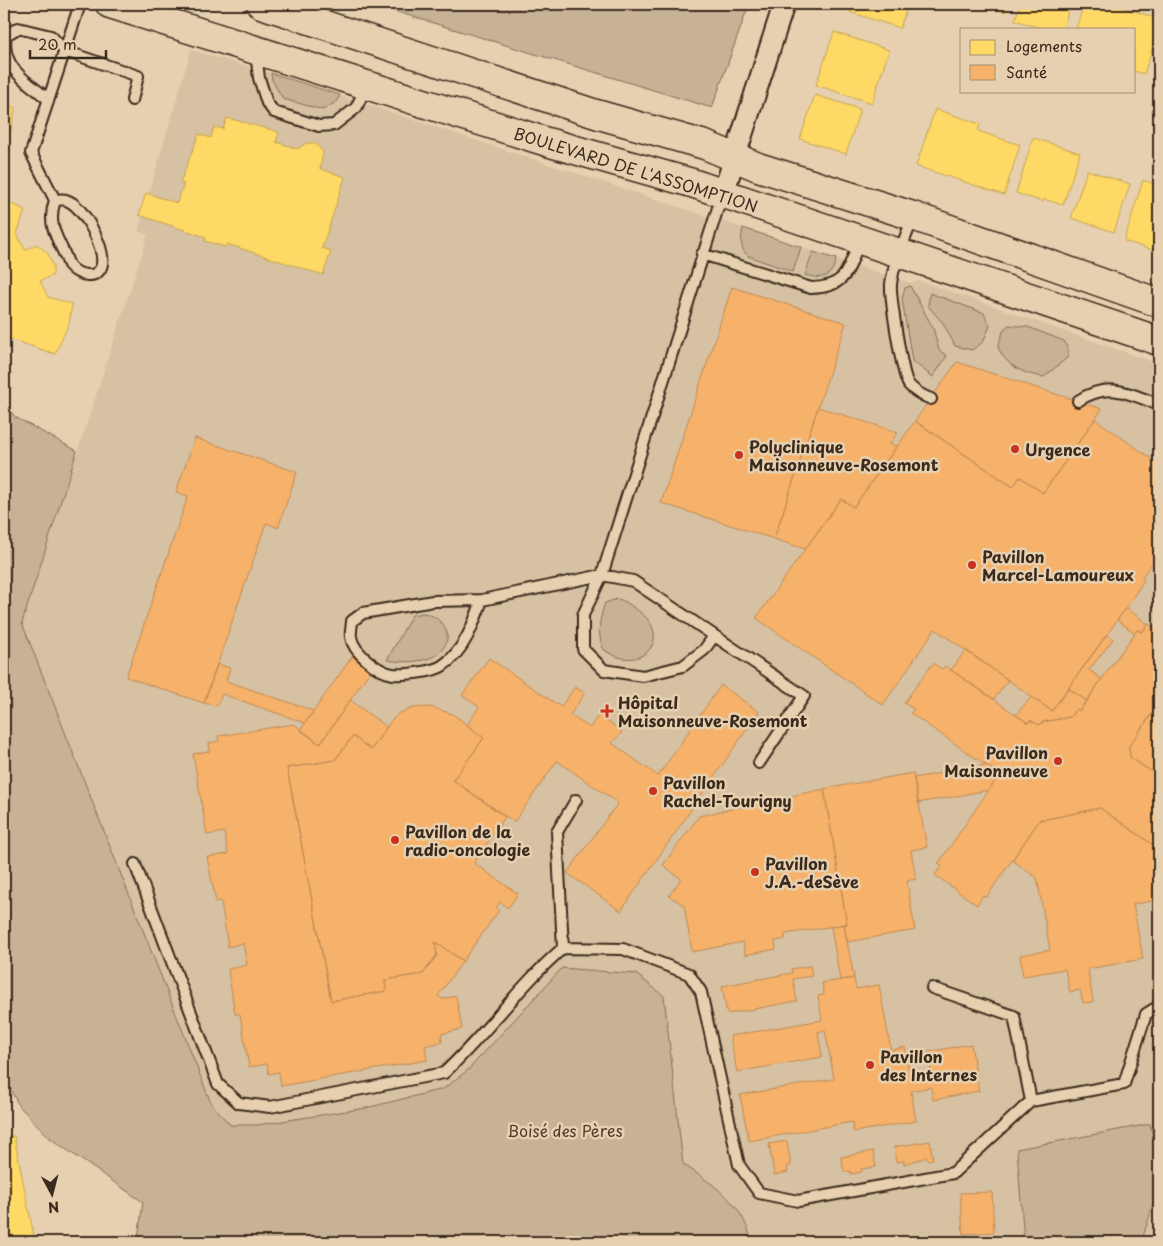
<svg xmlns="http://www.w3.org/2000/svg" width="1163" height="1246" font-family="'Playpen Sans',sans-serif">
	<rect width="100%" height="100%" fill="#e6d0af"/>
	<filter id="ink" filterUnits="userSpaceOnUse"><feTurbulence type="fractalNoise" baseFrequency=".02" numOctaves="2"/><feDisplacementMap in="SourceGraphic" scale="10" xChannelSelector="R" yChannelSelector="G"/><feConvolveMatrix kernelMatrix="1 2 1 2 8 2 1 2 1" color-interpolation-filters="sRGB"/></filter>
	<g filter="url(#ink)">
		<path fill="#d6c1a2" d="M191,50L271,73L910,283L920,281L1159,364V1163L1158,1147L1017,1149L1024,1242H843L751,1239L748,1227L725,1193L683,1164L664,996L468,1070L443,1089L366,1108L257,1125L230,1126L211,1103L22,623L148,235L138,231Z
			M1159,1182V1242H1141L1150,1217Z"/>
		<path fill="#c7b295" stroke="#816e5a" d="M371,4H749L712,108Z
			M271,73L340,95L336,102L323,110L283,99L272,80Z
			M743,228L801,247L793,272L748,256C739,248 741,239 743,228Z
			M813,252L836,259C832,278 823,280 805,275Z
			M910,286L933,328L939,350L947,356L933,377L912,361L902,299L905,288Z
			M930,293L984,313L990,326L983,342L972,350L955,346L943,323L928,306Z
			M1009,325L1028,327L1064,341L1068,350V357L1044,377C1026,375 1003,365 998,346L1004,329Z
			M4,402L15,417L77,451L22,623L211,1103L230,1125H257L366,1108L443,1089L468,1070L562,968L636,974L664,996L683,1164C713,1185 741,1200 751,1239L942,1242H142L138,1238L143,1202L51,1139L19,1106L4,1076Z
			M617,599C625,600 630,605 637,610C677,637 640,677 603,649C597,631 599,621 605,603Z
			M423,613C441,616 457,635 440,652C428,663 403,663 387,660L412,615Z
			M1150,1124C1163,1171 1157,1197 1141,1242H1024L1017,1149Z"/>
		<path fill="#ffd966" stroke="#c4a450" d="M853,4H908L900,28L850,12Z
			M978,4H1008L1005,12Z
			M1020,4H1070L1063,29H1043L1015,20Z
			M1084,4H1112L1159,19V28L1144,74L1134,71V29H1076Z
			M834,32L889,50L872,103L816,85Z
			M815,95L860,109L846,154L800,139Z
			M4,104L15,108L12,126L4,147Z
			M935,109L980,124L978,131L1020,145L1004,195L916,166Z
			M227,118L279,132L276,142L298,149L306,143H315L323,152L320,169L345,177L322,248L331,251L323,275L227,244L225,247L205,241L206,237L139,215L146,193L177,203L184,184L180,183L199,134L211,138L214,127L223,129Z
			M1033,138L1080,153L1063,205L1044,199L1043,202L1016,193Z
			M1087,170L1130,184L1114,232L1071,218Z
			M1143,180L1159,186V252L1124,241Z
			M4,200L25,210L17,234L25,250L37,244L48,254L53,266V275L40,281L48,297L72,304L69,323L55,354L4,337Z
			M14,1136L35,1242H4V1138Z"/>
		<path fill="#f6b26b" stroke="#be8954" d="M732,287L846,323L774,539L661,503Z
			M957,362L1102,409L1043,493L1020,477L1013,487L915,421Z
			M818,407L898,432L890,444L897,446L854,507L841,499L805,549L774,539Z
			M1095,419L1159,464V553L1142,577L1144,580L1126,608L1052,711L935,629L883,705L756,618L841,499L854,507L915,421L1013,487L1020,477L1043,493Z
			M195,438L297,472L278,528L266,523L204,703L126,677L188,496L176,492Z
			M1126,608L1148,624L1142,632L1137,630L1135,633L1117,620Z
			M1148,624L1159,631V703L1129,746L1130,757L1159,777V849L1100,808L1042,820L1041,818L986,898L983,895L977,905L935,875L942,866L938,864L995,781L993,770L910,713L914,709L904,703L933,663L942,669L945,666L1028,723L1030,720L1039,725L1043,722L1070,717L1076,709L1079,711L1137,630L1142,632Z
			M1107,634L1113,639L1089,670L1102,679L1087,701L1068,688Z
			M966,650L1008,680L994,699L951,670Z
			M354,654L373,667L320,744L300,730Z
			M489,658L561,707L575,687L585,693L570,715L590,728L599,714L622,732L612,743L658,776L721,685L759,712L621,911L567,873L618,803L557,761L514,822L453,780L484,738L467,725L479,707L462,695Z
			M217,664L230,668L226,681L314,711L305,723L222,694L217,706L204,703Z
			M1068,688L1087,701L1079,711L1076,709L1070,717L1043,722L1039,725L1030,720L1028,723L1016,715L1031,697L1052,711Z
			M350,700L387,727L371,750L353,736L335,760L287,768L331,1001L386,991L385,980L423,974L437,955L435,942L463,961L438,996L442,999L456,996L462,1029L441,1034L442,1042L425,1046L427,1060L281,1086L279,1072L269,1074L267,1064L249,1067L240,1014H235L228,969L247,965L243,943L228,947L221,901L216,902L207,857L228,854L224,832L207,835L193,754L210,751L209,743L219,741L218,736L294,724L320,744Z
			M430,707L453,714L484,738L453,780L505,817L474,863L518,894L508,908L500,902L496,908L499,910L463,961L435,942L437,955L423,974L385,980L386,991L331,1001L287,768L335,760L353,736L371,750L390,722L398,714L413,708Z
			M1154,711L1159,715V777L1130,757L1129,746Z
			M985,765L993,770L995,781L989,790L918,803L914,778Z
			M913,773L927,847L911,850L916,879L907,881L915,930L847,942L844,924H847L824,789Z
			M824,789L847,924L785,934V939L775,941L776,949L745,955L743,942L692,952L684,905L669,896L681,879L663,865L699,816Z
			M1100,808L1159,849V904L1153,901L1133,904L1143,959L1088,969L1093,1002L1083,1003L1080,990L1070,992L1065,969L1023,976L1020,955L1050,950L1037,878L1012,860L1041,818L1042,820Z
			M844,924L854,978L840,980L831,927Z
			M810,966L812,976L793,979L797,1001L727,1014L722,986L792,973L791,969Z
			M854,978L856,989L879,985L891,1050L905,1047L910,1076L931,1073L928,1052L971,1044L979,1091L933,1100L931,1087L911,1091L916,1121L854,1132L852,1122L749,1141L740,1095L834,1079L825,1030L818,1032L822,1057L737,1072L730,1036L822,1020L818,996L824,995L822,983Z
			M787,1141L791,1166H787L788,1172L774,1175L769,1144Z
			M930,1141L933,1159L928,1160L927,1157L904,1164V1161L896,1162L894,1147Z
			M873,1151L876,1167L861,1169L862,1172L851,1174L850,1171L844,1172L841,1157Z
			M992,1192L994,1232L963,1234L960,1193Z"/>
		<g fill="none" stroke-linecap="round" stroke-linejoin="round">
			<defs>
				<path id="lane" d="M256,53L259,78L267,103L274,112L319,126L334,125L356,108L367,85
					M48,99C26,81 0,67 6,35L18,28L51,36L65,51L138,76L132,100
					M55,200L31,153L80,4
					M55,200C58,200 63,199 66,200C83,205 105,247 102,264C99,281 77,276 69,265C67,261 65,255 63,251C54,233 48,221 55,200Z
					M913,218C905,239 894,261 891,284C890,296 902,377 909,385C915,392 923,396 931,399
					M702,254L811,288C847,287 848,270 859,241
					M1078,401C1108,381 1129,393 1159,405
					M482,600C474,623 464,652 442,666C433,672 404,675 393,674C378,672 353,652 351,637C350,632 352,626 352,621L363,613L433,601L482,600L602,575L633,581L804,696L759,763
					M714,636L704,650L683,666L643,676L604,670L583,649V615L602,575L722,195
					M135,864L218,1084L239,1103L270,1107L444,1073C486,1034 519,986 563,948L623,949L689,974L701,992L739,1165L759,1193L798,1201L953,1173L1031,1101L1124,1084L1146,1014L1159,1006
					M563,948L557,832L576,800
					M932,988L1014,1016L1031,1101"/>
				<path id="street" d="M723,194L784,4"/>
				<path id="secondary" d="M110,4L547,142L692,183L1159,341
					M261,4L596,114L705,145L758,167L913,216L1159,303"/>
			</defs>
			<use href="#lane" stroke="#3b2a1e" stroke-width="14"/>
			<use href="#street" stroke="#3b2a1e" stroke-width="24"/>
			<use href="#secondary" stroke="#3b2a1e" stroke-width="31"/>
			<use href="#lane" stroke="#e6d0af" stroke-width="10"/>
			<use href="#street" stroke="#e6d0af" stroke-width="20"/>
			<use href="#secondary" stroke="#e6d0af" stroke-width="28"/>
		</g>
	</g>
	<g fill="#c8321e" stroke="#e6d0af" stroke-width="2">
		<circle cx="1015" cy="449" r="5"/>
		<circle cx="739" cy="455" r="5"/>
		<circle cx="972" cy="565" r="5"/>
		<path d="M604.5 703.5h5v5h5v5h-5v5h-5v-5h-5v-5h5z"/>
		<circle cx="1058" cy="761" r="5"/>
		<circle cx="653" cy="791" r="5"/>
		<circle cx="395" cy="840" r="5"/>
		<circle cx="755" cy="872" r="5"/>
		<circle cx="870" cy="1065" r="5"/>
	</g>
	<g text-anchor="middle" dominant-baseline="central" stroke-width="5" stroke-linejoin="round" paint-order="stroke">
		<g font-size="16" fill="#3b2a1e" stroke="#e6d0af">
			<text transform="translate(636 169) rotate(17)">BOULEVARD DE L'ASSOMPTION</text>
		</g>
		<g font-size="16" font-weight="bold" fill="#3b2a1e" stroke="#e6d0af" text-anchor="start">
			<text x="749" y="446">Polyclinique<tspan x="749" dy="18">Maisonneuve-Rosemont</tspan></text>
			<text x="1025" y="449">Urgence</text>
			<text x="982" y="556">Pavillon<tspan x="982" dy="18">Marcel-Lamoureux</tspan></text>
			<text x="618" y="702">Hôpital<tspan x="618" dy="18">Maisonneuve-Rosemont</tspan></text>
			<text x="1048" y="752" text-anchor="end">Pavillon<tspan x="1048" dy="18">Maisonneuve</tspan></text>
			<text x="663" y="782">Pavillon<tspan x="663" dy="18">Rachel-Tourigny</tspan></text>
			<text x="405" y="831">Pavillon de la<tspan x="405" dy="18">radio-oncologie</tspan></text>
			<text x="765" y="863">Pavillon<tspan x="765" dy="18">J.A.-deSève</tspan></text>
			<text x="880" y="1056">Pavillon<tspan x="880" dy="18">des Internes</tspan></text>
		</g>
		<g font-size="16" fill="#503e30" stroke="#e6d0af">
			<text x="565" y="1130">Boisé des Pères</text>
		</g>
	</g>
	<rect width="1163" height="1246" fill="none" stroke="#e6d0af" stroke-width="20"/>
	<rect x="10" y="10" width="1143" height="1226" fill="none" stroke="#3b2a1e" stroke-width="2" filter="url(#ink)"/>
	<rect x="960" y="28" width="175" height="65" fill="#e6d0af" stroke="#a28e75"/>
	<rect x="970" y="40" width="25" height="15" fill="#ffd966" stroke="#a28e75"/>
	<text x="1006" y="52" font-size="15" fill="#3b2a1e">Logements</text>
	<rect x="970" y="65" width="25" height="15" fill="#f6b26b" stroke="#a28e75"/>
	<text x="1006" y="78" font-size="15" fill="#3b2a1e">Santé</text>
	<g transform="translate(52 1194) rotate(173)" stroke="#e6d0af" stroke-width="4" paint-order="stroke">
	<path d="M0-4L9 19L0 12L-9 19Z" fill="#3b2a1e"/>
	<text y="-8" font-size="14" font-weight="bold" text-anchor="middle" fill="#3b2a1e">N</text>
	</g>
	<path d="M30 50v8h76v-8" fill="none" stroke="#3b2a1e" stroke-width="2.5"/>
	<text x="38" y="50" font-size="15" fill="#3b2a1e" stroke="#e6d0af" stroke-width="4" paint-order="stroke">20 m</text>
</svg>
